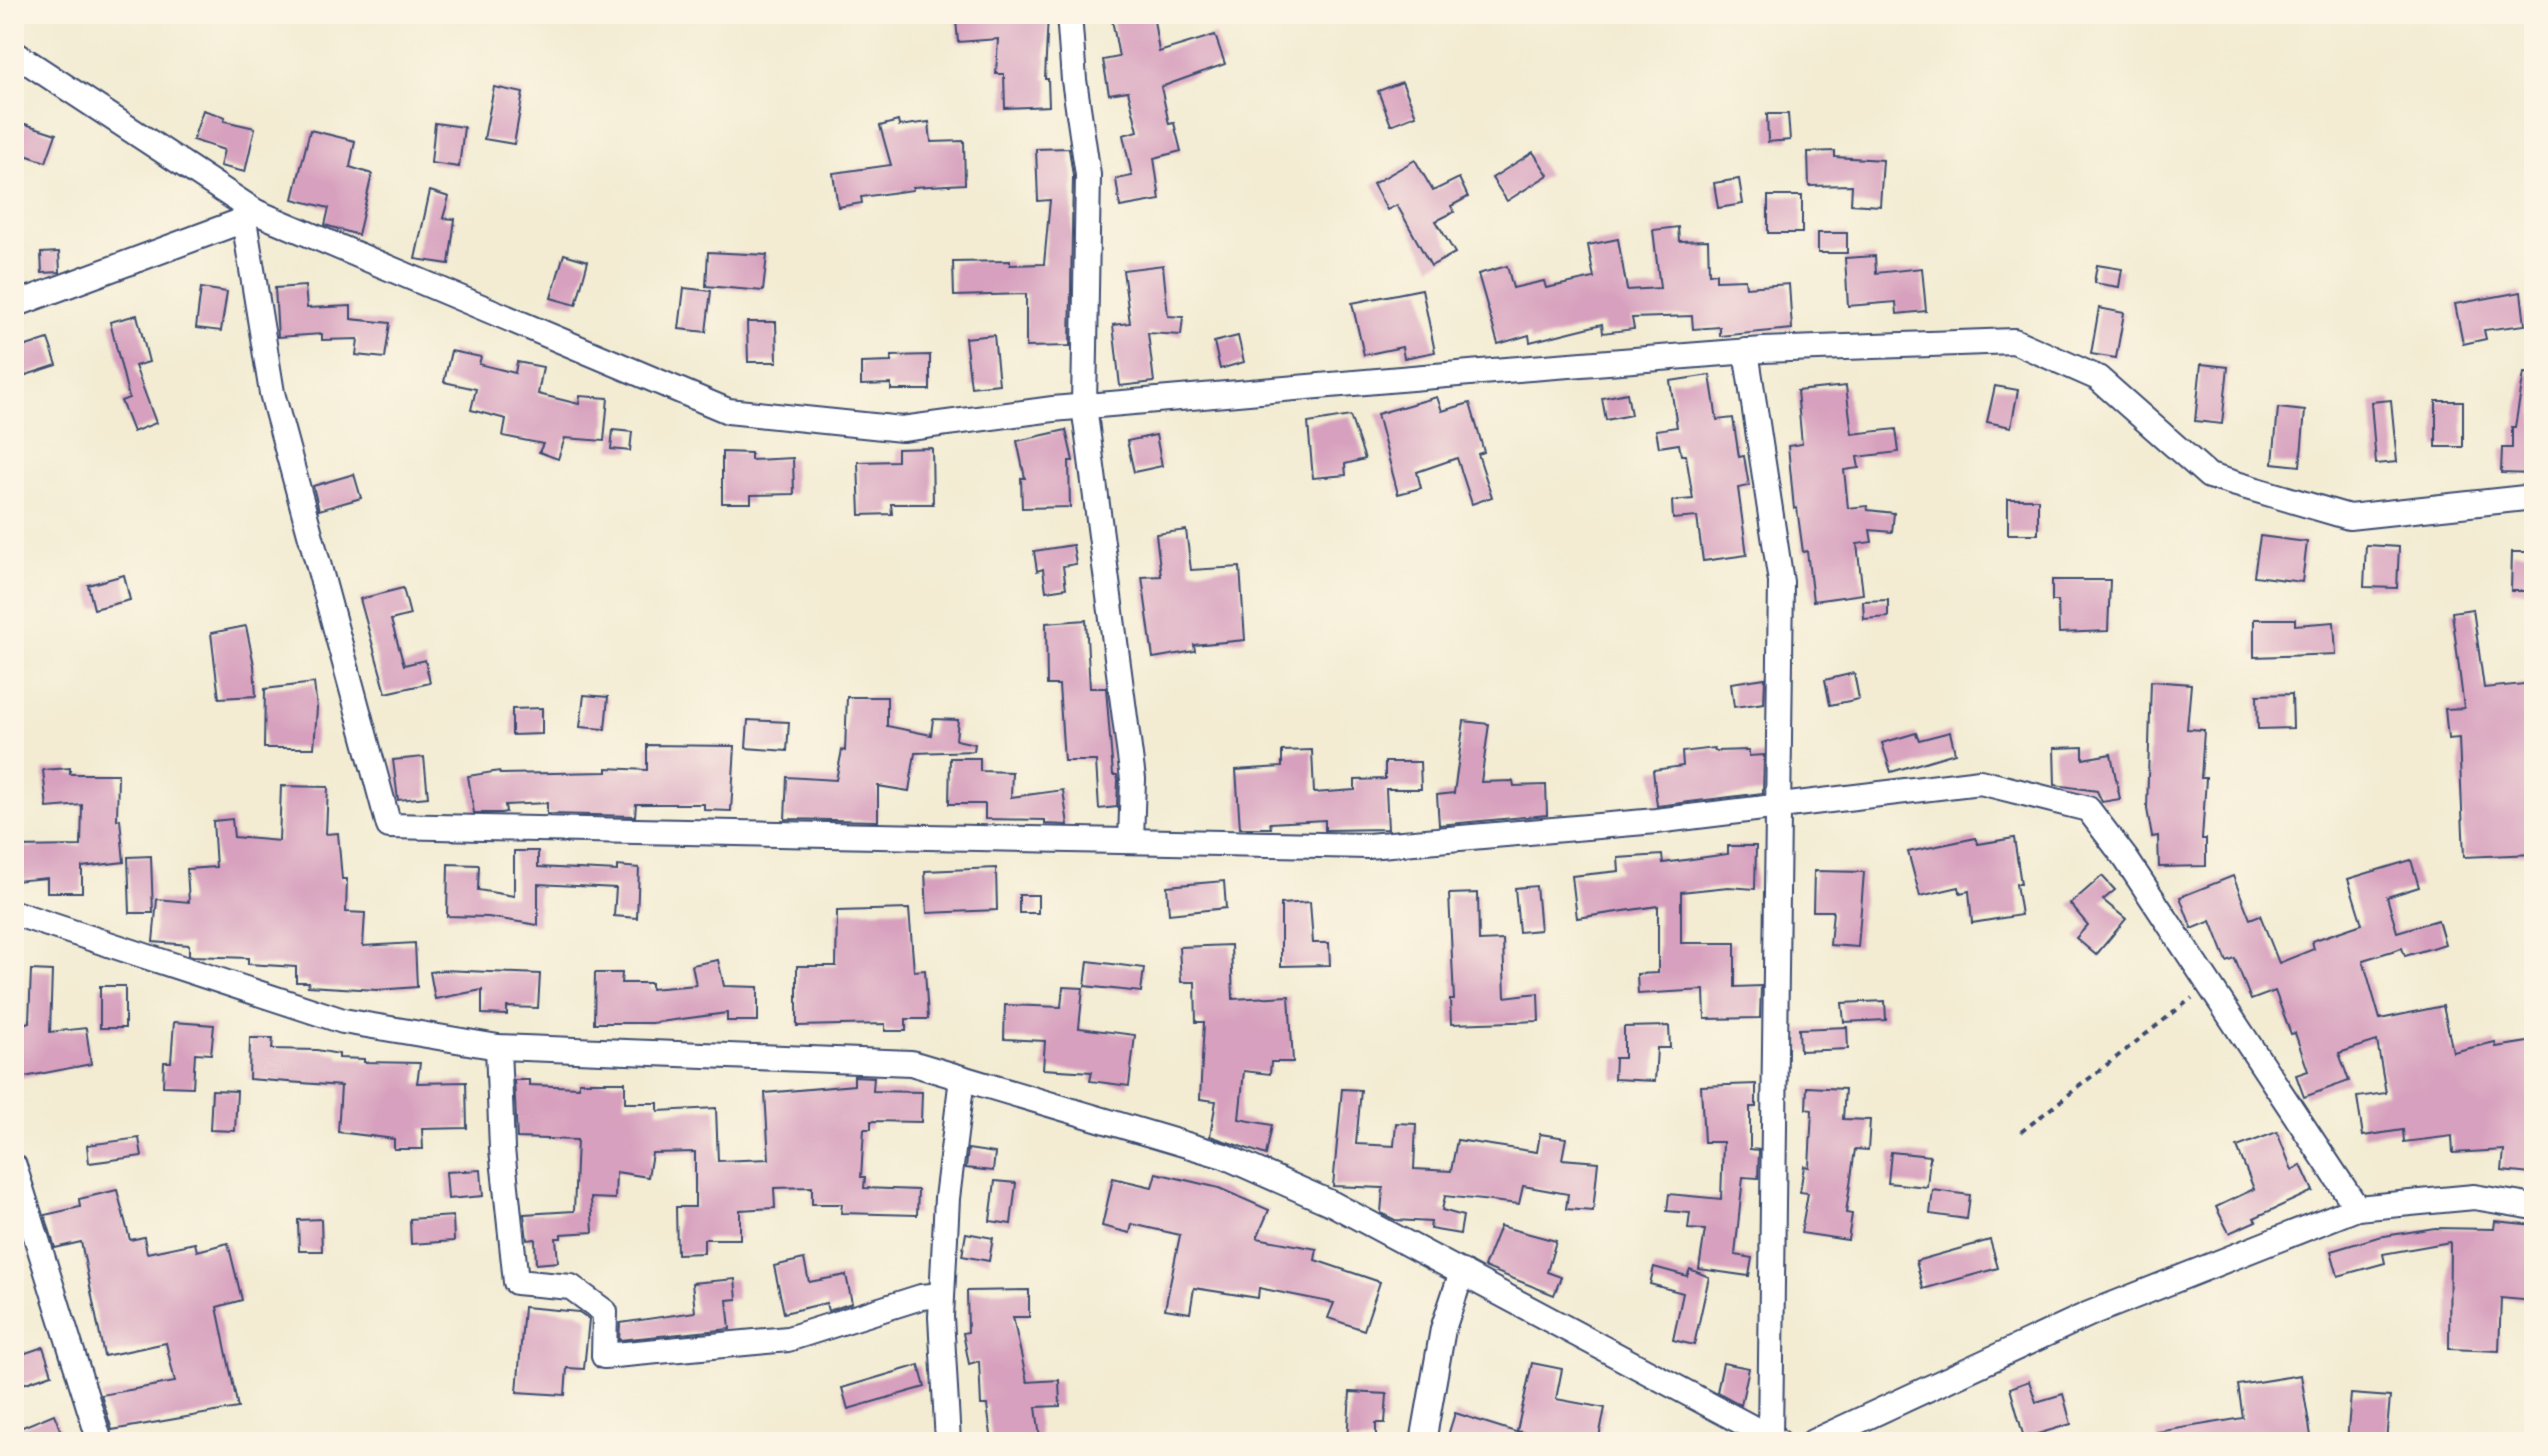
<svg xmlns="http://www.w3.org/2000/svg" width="2548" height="1456" viewBox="0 0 2548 1456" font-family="'Playpen Sans',sans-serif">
<rect width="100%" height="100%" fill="#fcf5e5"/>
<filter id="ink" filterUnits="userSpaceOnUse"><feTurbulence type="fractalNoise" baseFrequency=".0125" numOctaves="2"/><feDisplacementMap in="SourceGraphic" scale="16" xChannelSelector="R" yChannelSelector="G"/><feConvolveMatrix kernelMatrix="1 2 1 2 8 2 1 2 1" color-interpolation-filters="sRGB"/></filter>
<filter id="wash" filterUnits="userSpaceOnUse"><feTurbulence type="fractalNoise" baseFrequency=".006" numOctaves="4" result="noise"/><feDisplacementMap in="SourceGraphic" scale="32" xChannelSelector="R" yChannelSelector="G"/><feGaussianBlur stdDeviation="1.8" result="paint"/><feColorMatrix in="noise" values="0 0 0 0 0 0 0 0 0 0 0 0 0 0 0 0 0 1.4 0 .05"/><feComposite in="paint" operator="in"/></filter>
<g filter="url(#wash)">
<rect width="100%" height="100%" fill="#f3ecd3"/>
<g id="blocks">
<g fill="#d7a0be">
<path d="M1001 14H1048L1045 79H1048L1049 106 1005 108 1004 74H996L998 39 958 42 956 20Z"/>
<path d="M1111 14H1153L1159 52 1215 35 1225 64 1161 87 1169 124 1174 123 1181 151 1154 158 1160 200 1120 207 1116 179 1132 176 1123 135 1138 131 1128 91 1109 94 1103 60 1119 57Z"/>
<path d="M1402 82 1416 115 1391 125 1378 91Z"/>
<path d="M494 87 523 93 514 144 484 139Z"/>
<path d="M203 110 225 117 224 121 255 128 245 172 220 166 224 150 193 140Z"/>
<path d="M1767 114H1788L1790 140 1768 142Z"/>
<path d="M898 121 899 126 929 122 931 142 964 141 965 184 913 187V190L861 197 862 203 838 207 833 173 891 165 880 126Z"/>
<path d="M435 123 464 127 459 167 431 163Z"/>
<path d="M25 124 56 134 46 162 16 152Z"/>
<path d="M310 130 355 141 350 167 372 174 358 235 325 225 329 208 293 199Z"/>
<path d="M1069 148 1073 176 1070 346 1026 347V294L954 296 953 262 1010 261V265L1044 264 1050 200 1038 201 1036 149Z"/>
<path d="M1835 151V157L1883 160 1880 206 1851 204 1852 185 1809 186 1808 152Z"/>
<path d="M1533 152 1548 175 1507 201 1492 178Z"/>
<path d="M1415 160 1433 191 1459 178 1468 197 1451 206 1454 212 1436 221 1455 253 1431 266 1397 205 1387 210 1373 184Z"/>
<path d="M1739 179 1743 204 1718 208 1714 183Z"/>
<path d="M430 191 449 197 443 218 455 219 449 264 415 259Z"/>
<rect x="1768" y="196" width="34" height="37"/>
<path d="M1678 227 1679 241 1708 240 1709 274 1716 273V280L1745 279 1746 287 1789 284 1792 329 1720 336V327L1693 329 1692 316 1632 318 1634 329 1603 333 1602 324 1530 342 1529 335 1498 344 1478 274 1507 266 1513 288 1544 281 1546 288 1594 278 1588 245 1618 239 1627 290 1660 288 1653 230Z"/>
<rect x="1818" y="233" width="29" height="20"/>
<path d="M59 252 60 272 42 273 41 253Z"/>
<path d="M708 252 767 255 763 291 706 286Z"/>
<path d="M564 254 588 261 576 305 551 298Z"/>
<path d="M1875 256 1876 273 1922 268 1926 311 1897 314 1896 302 1848 306 1845 258Z"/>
<path d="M1163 265 1168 316 1183 317 1181 335 1148 333 1154 382 1120 386 1113 325 1130 323 1123 270Z"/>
<path d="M2097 265 2122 269 2119 287 2094 283Z"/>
<path d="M305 286 307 308 351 306V319L390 323 385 358 356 355 358 339 322 340V334L278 337 275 288Z"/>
<path d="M201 288 227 292 221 331 196 328Z"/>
<path d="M684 288 711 291 706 332 679 329Z"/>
<path d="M1422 289 1435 352 1404 358 1402 347 1364 355 1352 303Z"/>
<path d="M2521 292 2525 325 2484 330 2486 339 2463 344 2455 304Z"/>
<path d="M2099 308 2124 313 2116 358 2091 354Z"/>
<path d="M137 315 149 362 135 366 156 423 133 432 121 401 129 398 110 322Z"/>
<path d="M747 322H776L777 362H748Z"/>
<path d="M994 335 999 384 971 387 965 338Z"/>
<path d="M1238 336 1244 362 1220 369 1214 342Z"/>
<path d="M48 339 57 365 20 377 14 350Z"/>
<path d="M451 351 481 357 479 364 515 373 517 362 543 367 538 394 579 404 580 396 608 398 604 441 565 438 558 459 539 452 543 444 503 436 506 419 471 410 476 389 444 382Z"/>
<path d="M930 355V390H891V384L861 385V363L891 362V356Z"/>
<path d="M2201 364 2228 367 2222 424 2195 421Z"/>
<path d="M2524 373 2534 374V474L2501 473 2502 448H2512V427H2515Z"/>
<path d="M1710 375 1717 420 1733 418 1739 457 1744 456 1749 486 1738 488 1747 555 1703 561 1697 517 1673 519 1672 501 1693 499 1686 455H1681L1679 444 1659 447 1656 430 1677 427 1670 381Z"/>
<path d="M1846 386 1852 434 1896 429 1899 452 1857 457 1859 468 1844 470 1848 508 1867 506 1868 510 1894 513 1892 532 1870 530 1872 542 1857 544 1863 594 1813 601 1807 551 1803 552 1797 508 1794 509 1788 446 1802 444 1797 391Z"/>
<path d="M1995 386 2018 390 2011 427 1987 422Z"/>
<path d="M1627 393 1631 415 1606 420 1602 398Z"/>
<path d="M1437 397 1442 411 1470 403 1484 452 1478 454 1492 497 1472 504 1457 458 1417 472 1421 488 1398 494 1377 414Z"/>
<path d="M2391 400 2397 462 2376 464 2371 402Z"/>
<rect x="2436" y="401" width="27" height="46"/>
<path d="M2278 408 2305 411 2300 466 2273 463Z"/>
<path d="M1350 416 1365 459 1345 464 1346 475 1313 478 1308 423Z"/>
<path d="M613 430 632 432 630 451 611 449Z"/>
<path d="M1066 430 1073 461H1069L1070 507 1022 508 1021 478H1025L1017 441Z"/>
<path d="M1156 435 1162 466 1134 472 1127 441Z"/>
<path d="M932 448 933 504H891L892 514 860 515 858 462 897 461V449Z"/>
<path d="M722 452 751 453V460L793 458 794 494 751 495V503H722Z"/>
<path d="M354 474 361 498 319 510 313 486Z"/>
<rect x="2008" y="499" width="30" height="35"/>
<path d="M1186 530 1191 570 1240 567 1245 640 1194 645 1195 651 1153 658 1142 577 1161 576 1156 534Z"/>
<path d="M2260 536 2307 542 2302 582 2254 576Z"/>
<path d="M1073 545 1076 564 1063 566 1066 588 1046 591 1043 569 1037 571 1034 551Z"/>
<path d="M2366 545 2399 547 2397 588 2364 587Z"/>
<path d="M2512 552H2534V591H2511Z"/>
<path d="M124 575 130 600 94 609 88 585Z"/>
<path d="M2052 580H2110L2108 631 2059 633 2058 601H2052Z"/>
<path d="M403 588 410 615 391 620 404 665 425 660 430 683 386 693 360 599Z"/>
<path d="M1888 600V617L1864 619 1863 601Z"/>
<path d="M2473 609 2484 688 2534 683V854L2464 857 2459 738 2448 739 2445 709 2464 708 2452 612Z"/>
<path d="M2254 619H2295V625L2334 622 2336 654 2254 657Z"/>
<path d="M1086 620 1090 688H1106L1113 775H1117L1118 780 1117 807 1099 809 1096 761H1064L1059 685H1047L1046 623Z"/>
<path d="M246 626 254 665 256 696 219 698 211 633Z"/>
<path d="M1854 673 1859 699 1830 705 1825 680Z"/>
<path d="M1765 678 1764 703 1734 707 1731 683Z"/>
<path d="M2151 681 2191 684 2187 729 2204 730 2201 778H2206L2202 839H2206V866L2159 867 2158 836 2152 837 2147 809Z"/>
<path d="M314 683 317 708 314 748H264L265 689Z"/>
<path d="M2292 694 2293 728 2258 729 2257 695Z"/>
<path d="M584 695 608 697 605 729 580 727Z"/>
<path d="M847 697H887V726L931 735 933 719 958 720 956 740 975 744 974 751 915 753 909 791 878 786V821L785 819 787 777 836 780 842 750 845 751Z"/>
<path d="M542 708V734L512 735V709Z"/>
<path d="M748 720 789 722 787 751 746 748Z"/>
<path d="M1464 721 1489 724 1481 782 1513 781 1514 786 1546 785 1547 815 1439 825 1437 795 1454 793Z"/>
<path d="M1950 732 1955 753 1891 772 1882 743 1916 733 1919 740Z"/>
<path d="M647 745 735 746 731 811 704 810V804H636L635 816 547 814V803L505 805 506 812 501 813H474L468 776 499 771 500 774 607 772V768L647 770Z"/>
<path d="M2083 747V759L2111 754 2120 799 2102 802 2097 791 2055 785 2054 748Z"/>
<path d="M1714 748 1715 751 1749 750V756L1764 755 1763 793 1657 806 1653 770 1683 766 1682 752Z"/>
<path d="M1312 750 1314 793 1355 790V780L1385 779V762H1420L1421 789H1386L1388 829 1325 830V820L1270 823 1271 828H1240L1236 770 1282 767V751Z"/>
<path d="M424 757 428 797 398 800 393 760Z"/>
<path d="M950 758H980V771L1012 772 1011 797 1063 790 1068 825 1045 824V820L985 819V804H949Z"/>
<path d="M70 768V774H118L117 820 120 819 124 862 82 867V892H47V878L14 881V847L81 846 82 805 47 808 43 770Z"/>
<path d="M281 786 328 787 326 834 338 833 342 879H347L346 912 365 913 363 946 415 943 417 987 377 990 308 986 309 982H296V967L248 964V958L193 956 189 955V945L153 942 157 899 189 902 187 869 216 867 213 821 232 819 234 837 279 841Z"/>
<path d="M1976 838 1978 844 2014 838 2021 884H2016L2021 915 1972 923 1969 891 1960 893 1959 887 1920 896 1908 852Z"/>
<path d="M1728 846H1756L1755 889 1728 887 1681 892V943H1735V987L1761 986 1760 1018 1705 1019 1704 990 1638 994 1637 974 1658 973V906L1577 918 1572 876 1619 871 1618 858 1662 855 1663 863 1728 854Z"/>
<path d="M514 851H538V867L617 871V866L639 868 637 918 614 916 616 888 538 884V925L488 917 447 916 448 864 479 865 478 890 514 896Z"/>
<path d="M151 856 153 913H130L128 857Z"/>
<path d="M2411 860 2419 887 2387 897 2397 932 2438 920 2445 944 2405 956 2402 948 2363 960 2380 1019 2443 1006 2453 1052 2495 1042 2496 1047 2534 1041 2531 1174 2502 1171 2504 1150 2453 1153 2452 1136 2404 1142 2403 1130 2363 1136 2357 1097 2386 1093 2377 1041 2339 1053 2349 1081 2304 1097 2296 1075 2308 1071 2295 1033 2291 1034 2275 991 2251 1000 2235 959 2227 962 2211 921 2192 929 2180 897 2233 876 2250 919 2260 915 2279 963 2314 949 2312 941 2362 924 2348 879Z"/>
<path d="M996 868 997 910 927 913 925 871Z"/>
<path d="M1814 871 1864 872 1858 947 1830 945 1833 911H1813Z"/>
<path d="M2102 876 2115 890 2103 900 2126 919 2096 955 2076 938 2088 925 2070 904Z"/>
<path d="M1224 881 1226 908 1169 914 1167 886Z"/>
<path d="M1536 886 1540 930 1519 932 1515 888Z"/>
<path d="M1478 893 1479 941 1503 940 1505 997 1538 993 1539 1021 1451 1024 1450 1000H1454L1449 894Z"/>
<rect x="1019" y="895" width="19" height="18"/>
<path d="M1310 902 1313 943H1329L1330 965 1281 966V904Z"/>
<path d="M909 909 914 971 925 970 928 1019H906V1031H885V1024L797 1026V966H836L837 911Z"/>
<path d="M1231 945 1233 999 1289 996 1293 1062H1271L1270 1074 1244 1071 1239 1119 1272 1125 1266 1155 1210 1136 1216 1101 1200 1099 1204 1022H1196L1195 982H1181L1179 947Z"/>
<path d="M718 960 724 986 758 987V1021H727V1013L652 1023H594L595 973H622L621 983H651V989L696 985 692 965Z"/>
<path d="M1088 961 1144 968 1141 992 1085 986Z"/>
<path d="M31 970 52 971 50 1032 86 1028 91 1064 14 1079V1027L29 1022Z"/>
<path d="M443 970 540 974 538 1008 507 1007V1015L482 1014V990L435 999 430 972Z"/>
<rect x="100" y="986" width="25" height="42"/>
<path d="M1063 987 1083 988 1079 1028 1135 1035 1129 1086 1090 1081 1092 1072 1043 1069 1045 1041 1004 1039 1005 1005 1061 1007Z"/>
<path d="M1885 1001 1886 1020 1844 1022 1842 1003Z"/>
<path d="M174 1022 214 1025 211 1054 195 1053 193 1087 163 1086 164 1062H171Z"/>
<path d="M1669 1026 1670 1048H1657L1655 1081 1614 1079 1615 1058H1624V1027Z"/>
<path d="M1847 1027 1848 1049 1800 1051 1799 1029Z"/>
<path d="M250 1038H273L272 1049 317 1050 339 1054V1058L364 1059V1062L420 1063 417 1083 466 1082 467 1128 422 1129 423 1149H394V1139L338 1132 341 1086 249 1079Z"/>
<path d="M854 1076 874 1077 873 1091 922 1092 921 1122 871 1121V1129H864L861 1177H865L864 1188 918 1190 917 1215 841 1213 842 1204H812V1187L774 1188 775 1208 740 1210V1239H704V1253L677 1254 676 1207H695V1152L652 1153 648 1177 616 1172 615 1199 591 1198 593 1232 561 1234V1238H556L558 1262 536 1264 535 1239 527 1240 524 1214 574 1211 577 1140 517 1138 514 1080H529V1085L579 1087V1082H625V1103H658V1111L716 1108 718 1161 769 1159 765 1093 854 1085Z"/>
<path d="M1756 1084V1107H1750V1149L1759 1150 1758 1178 1743 1177 1735 1255 1752 1258 1749 1276 1699 1269 1705 1230 1688 1229 1690 1213 1667 1211 1669 1194 1721 1199 1723 1142H1704L1701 1086Z"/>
<path d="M1807 1087 1845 1089 1843 1119 1870 1120 1868 1150 1855 1149 1846 1213 1852 1214 1848 1240 1801 1233 1808 1193 1800 1192 1804 1166 1809 1167 1812 1110 1806 1109Z"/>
<path d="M1342 1089 1361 1090 1356 1144 1394 1146 1396 1123 1416 1124 1414 1169 1451 1171 1457 1140 1537 1152 1540 1134 1566 1138 1562 1159 1598 1162 1593 1211 1566 1209 1568 1194 1523 1186 1519 1204 1445 1196 1442 1210 1463 1216 1460 1234 1430 1229 1431 1222 1395 1220 1381 1213 1383 1188 1333 1186Z"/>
<path d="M212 1090 237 1091 235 1131 210 1130Z"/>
<path d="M2277 1132 2292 1170 2301 1165 2313 1191 2254 1218 2256 1221 2229 1233 2216 1207 2254 1189 2237 1147Z"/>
<path d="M139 1138 142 1156 89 1163 87 1145Z"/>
<path d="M968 1149 995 1153 993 1171 966 1168Z"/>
<path d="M1891 1152 1930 1156 1927 1187 1888 1183Z"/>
<path d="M481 1170 483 1196 448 1199 446 1172Z"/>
<path d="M1156 1173 1219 1188 1269 1210 1257 1238 1317 1249 1315 1260 1380 1282 1364 1330 1328 1318 1334 1303 1259 1288 1258 1298 1194 1288 1190 1313 1165 1309 1180 1235 1132 1224 1130 1233 1102 1226 1113 1178 1152 1187Z"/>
<path d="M995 1181 1016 1183 1011 1224 990 1221Z"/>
<path d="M117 1190 130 1240 144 1237 147 1253 195 1243 197 1251 228 1243 242 1300 217 1307 238 1408 112 1430 101 1395 175 1382 166 1343 104 1356 81 1242 55 1248 45 1215 80 1207 79 1199Z"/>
<path d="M1933 1190 1970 1195 1967 1219 1930 1214Z"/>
<path d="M453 1216 454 1241 411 1244 410 1219Z"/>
<path d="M321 1219 322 1251H299L298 1220Z"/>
<path d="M2495 1221 2534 1225V1301L2501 1298 2499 1351 2449 1349 2450 1242 2383 1254 2385 1263 2338 1276 2331 1251 2378 1237 2435 1228 2494 1229Z"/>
<path d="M1500 1226 1556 1241 1547 1272 1561 1277 1554 1295 1484 1267Z"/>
<path d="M966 1233 993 1238 989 1261 962 1256Z"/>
<path d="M1990 1240 1998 1268 1923 1289 1916 1261Z"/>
<path d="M804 1259 809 1282 846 1275 852 1303 828 1311 826 1303 784 1313 774 1266Z"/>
<path d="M1654 1267 1687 1276 1690 1269 1709 1277 1694 1345 1673 1340 1683 1293 1650 1284Z"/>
<path d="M735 1279 737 1299 727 1300 730 1329 619 1340 620 1323 695 1312 692 1283Z"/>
<path d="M1029 1290V1317H1013L1027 1382 1059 1380 1060 1406 1036 1407 1040 1438 992 1442 987 1405H981L979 1361 969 1364 963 1333 968 1332 967 1291Z"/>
<path d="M524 1307 579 1312 589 1319 584 1369 567 1368 565 1395 517 1392Z"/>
<path d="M43 1347 52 1374 14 1387V1357Z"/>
<path d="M1532 1363 1562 1369 1556 1399 1605 1408 1598 1442H1569L1517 1431Z"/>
<path d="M1723 1363 1749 1368 1741 1405 1717 1392Z"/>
<path d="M919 1365 925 1387 848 1409 842 1388Z"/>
<path d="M2301 1375 2312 1442H2158L2157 1432 2243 1418 2238 1385Z"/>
<path d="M2029 1381 2036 1402 2063 1394 2071 1424 2024 1438 2010 1388Z"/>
<path d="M1350 1392 1387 1394 1385 1423H1376V1442H1347Z"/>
<path d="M2351 1394 2390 1397 2386 1442H2347Z"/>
<path d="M1455 1413 1535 1438V1442H1446Z"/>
<path d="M54 1414 63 1437 49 1442H26L20 1428Z"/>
</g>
</g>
</g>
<g filter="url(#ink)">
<use href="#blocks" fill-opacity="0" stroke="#3b4b70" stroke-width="2"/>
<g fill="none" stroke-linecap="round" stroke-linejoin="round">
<defs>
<g id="minor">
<path d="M1069 14 1074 80 1088 175 1084 406 1133 779 1131 841"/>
<path d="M14 53 256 212 728 411 902 429 1053 409 1493 371 1763 350 2014 341 2098 378 2209 476 2349 517 2534 497"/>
<path d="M244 220 272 393 389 826 1368 846 1656 821 1980 782 2088 809 2126 859 2357 1208"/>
<path d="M14 305 244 220 256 212"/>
<path d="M1746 351 1781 582 1770 1437"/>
<path d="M14 913 343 1021 498 1047 911 1063 1224 1156 1333 1204 1779 1442"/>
<path d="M498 1047 502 1149 516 1282 571 1287 605 1312 604 1356 788 1339 921 1297 942 1295"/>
<path d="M14 1166 100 1442"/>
<path d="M948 1442 941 1317 947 1198 962 1078"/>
<path d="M1423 1442 1443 1329 1462 1272"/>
<path d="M1813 1442 2089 1314 2357 1208 2474 1197 2534 1207"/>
</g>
</defs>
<use href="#minor" stroke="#3b4b70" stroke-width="28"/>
<path stroke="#3b4b70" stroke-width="4" stroke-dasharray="6 6" stroke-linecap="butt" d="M2021 1132 2192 998"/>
<use href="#minor" stroke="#fff" stroke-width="24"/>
</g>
</g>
<rect width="2548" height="1456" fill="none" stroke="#fcf5e5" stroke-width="48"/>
</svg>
